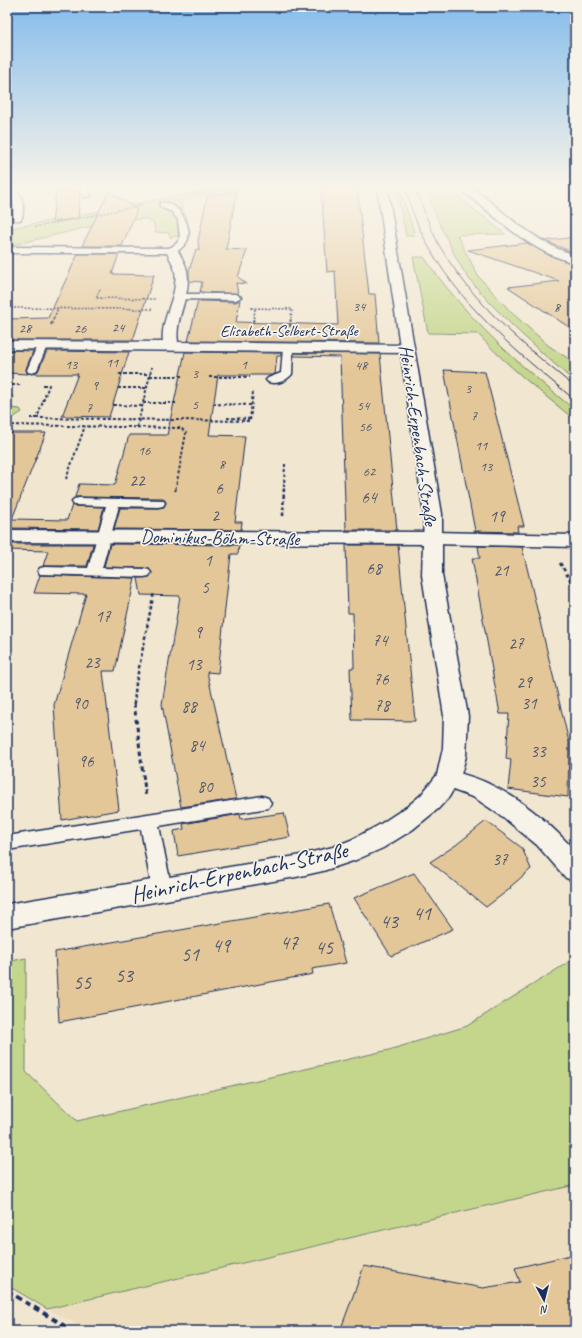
<svg xmlns="http://www.w3.org/2000/svg" width="582" height="1338" viewBox="0 0 582 1338" font-family="Caveat,sans-serif">
<rect width="100%" height="100%" fill="#f1e6d0"/>
<filter id="ink" filterUnits="userSpaceOnUse"><feTurbulence type="fractalNoise" baseFrequency=".025" numOctaves="2"/><feDisplacementMap in="SourceGraphic" scale="8" xChannelSelector="R" yChannelSelector="G"/><feConvolveMatrix kernelMatrix="1 2 1 2 8 2 1 2 1" color-interpolation-filters="sRGB"/></filter>
<g filter="url(#ink)">
<path fill="#edddbf" d="M575 1185V1331H90L47 1309Z"/>
<g fill="#c4d68b" stroke="#708274">
<path d="M227 186H252L184 200 181 205 187 219 188 229 178 231 179 236 170 237 169 233 155 232 154 224 146 219 125 220 97 225 17 244 7 245V229Z"/>
<path d="M396 186H400L401 193 415 235 406 236Z"/>
<path d="M427 186H445L505 234 457 235 478 276 512 313 549 346 575 363V382C539 350 501 318 470 280 460 267 453 252 446 237 437 220 431 205 427 186Z"/>
<path d="M413 257H424C465 317 519 365 575 410V420C542 393 507 366 478 334L428 333Z"/>
<path d="M7 394 13 396 10 408 20 409 22 412 11 419H7Z"/>
<path d="M26 958V1072L77 1121 389 1050 467 1026 575 958V1185L47 1309 7 1285V962Z"/>
</g>
<g fill="#e4c798" stroke="#1b2f5e">
<path d="M321 187 357 188 369 294H375L379 343 188 341 198 301 236 302 240 300 236 322 338 325 335 271 327 272Z"/>
<path d="M80 191 78 218 52 222 56 192Z"/>
<path d="M109 191 137 210 122 246H82Z"/>
<path d="M237 191 226 249 247 250 238 277 247 284 236 283 238 294 200 292 202 282 189 281V271L196 249 199 251 198 241 207 197Z"/>
<path d="M575 237V253L545 241Z"/>
<path d="M527 243 548 255 575 264V331L508 287 559 281 468 250Z"/>
<path d="M78 254H119L112 274 154 275 133 340H7V319L48 318Z"/>
<path d="M7 350 33 351 26 369 28 374 7 373Z"/>
<path d="M47 351 129 352 109 417 62 416 78 374H34L38 371Z"/>
<path d="M185 352 281 353V356H277L275 374 271 375H218L209 435 245 436 235 522H242L241 530 114 529 120 508H158L164 507 166 502 163 498 75 497 79 484 115 485 129 435H167Z"/>
<path d="M294 353 380 354 397 530H346L340 357 294 356Z"/>
<path d="M444 370 485 372 524 526H517L518 532 475 531Z"/>
<path d="M7 433H46L12 519 67 520 72 505 74 506 104 507 98 529 7 528Z"/>
<path d="M7 544H93L87 566H43L48 551 7 550Z"/>
<path d="M110 544 239 545 238 554H231L218 673 207 672 236 799 181 807 162 704 180 596 141 595 138 578 149 577 152 572 149 569 144 568 104 567Z"/>
<path d="M346 545H398L415 721 352 720 350 668H354L353 613H348Z"/>
<path d="M478 546 522 547 569 742 568 797 508 789 511 760 506 759 509 714H500L472 558H480Z"/>
<path d="M40 575 135 578 115 671H103L119 810 62 820 54 705 86 594 34 593Z"/>
<path d="M284 813 290 837 178 856 174 831 184 829 183 824 240 814 241 819Z"/>
<path d="M486 821 522 848 531 869 510 887 511 888 486 907 430 862 456 845Z"/>
<path d="M414 873 453 929 391 956 354 898Z"/>
<path d="M329 904 346 963 312 969 313 974 59 1022 55 952Z"/>
<path d="M575 1254V1331H340L364 1266 483 1288 520 1282 515 1268Z"/>
</g>
<g fill="none" stroke-linecap="round" stroke-linejoin="round">
<defs>
<g id="lane">
<path d="M7 186C22 186 26 209 21 220H15L14 218C14 208 16 197 7 190Z"/>
<path d="M81 186H89L88 188 91 195 90 197H84L80 188Z"/>
<path d="M160 203C177 200 192 224 188 239 186 245 180 249 175 253H7V247L170 248 177 243 180 238 178 220 172 212 160 207Z"/>
<path d="M179 294H236L241 297 236 300 176 299 174 297 176 295Z"/>
<path d="M42 343 47 346 37 370 32 373 28 372 27 370 37 346Z"/>
<path d="M288 345 293 348 292 374C286 381 277 385 268 382L266 380 268 378 281 373 283 348Z"/>
<path d="M79 498 163 500 165 503 163 506 158 507 119 506 102 568 144 569 149 570 151 573 149 576 144 577 40 574 38 571 40 568 45 567 88 568 106 506 74 505 72 502 74 499Z"/>
<path d="M262 796 268 798 271 803 268 808 159 826 172 890 169 896 162 898 155 896 152 890 141 829 7 850V836Z"/>
</g>
<g id="street">
<path d="M459 186H471L517 224 541 240 558 249 575 255V263C538 254 510 230 482 206 474 200 464 194 459 186Z"/>
<path d="M172 247 176 248 178 251C181 257 186 264 187 271 192 295 174 318 178 342L406 345 411 346 413 349 411 352 406 353 7 349V341L163 342C160 318 179 296 175 271 174 265 169 257 166 251L168 248Z"/>
<path d="M7 530 433 532 575 535V547L433 544 7 542Z"/>
<path d="M448 770C463 774 478 778 491 785 523 800 552 825 575 851V881L566 878 537 845 503 817 475 798 439 785 436 779 439 773Z"/>
</g>
<path id="secondary" d="M377 186H387L442 514V575L468 716 466 756 460 778 449 797 438 809 412 830 383 848 356 860 323 871 296 877 7 928V904L296 856 333 847 351 840 379 825 408 806 421 795 437 775 443 748 444 716 422 575 424 514Z"/>
</defs>
<use href="#lane" stroke="#1b2f5e" stroke-width="3"/>
<use href="#street" stroke="#1b2f5e" stroke-width="3"/>
<use href="#secondary" stroke="#1b2f5e" stroke-width="3"/>
<g stroke="#1b2f5e" stroke-width="1.5" stroke-dasharray="2 1.5" stroke-linecap="butt">
<path d="M186 186V196"/>
<path d="M188 196 240 186"/>
<path d="M35 227 144 205"/>
<path d="M100 289 96 298 156 299"/>
<path d="M7 308 152 309"/>
<path d="M251 308 292 309 291 318"/>
<path d="M54 318 58 308"/>
<path d="M254 318 255 308"/>
</g>
<g stroke="#1b2f5e" stroke-width="2" stroke-dasharray="3 2" stroke-linecap="butt">
<path d="M253 322 254 317"/>
<path d="M51 325 54 317"/>
<path d="M290 327 291 317"/>
<path d="M119 374H151"/>
<path d="M150 376H182"/>
<path d="M209 377H250"/>
<path d="M7 385H20"/>
<path d="M43 385H49L37 418 250 421 253 391"/>
<path d="M118 388H147"/>
<path d="M143 403H176"/>
<path d="M213 404 252 405"/>
<path d="M113 405 143 406"/>
<path d="M30 418H37"/>
<path d="M227 418 251 419"/>
<path d="M7 425 181 428 186 433 176 487"/>
<path d="M137 427 152 367"/>
<path d="M66 479 85 426"/>
<path d="M284 487 285 464"/>
</g>
<g stroke="#1b2f5e" stroke-width="2.5" stroke-dasharray="3.5 2.5" stroke-linecap="butt">
<path d="M175 491 176 486"/>
<path d="M283 516 284 486"/>
<path d="M560 563 575 588"/>
<path d="M134 704 136 683 154 592"/>
</g>
<path stroke="#1b2f5e" stroke-width="3" stroke-dasharray="4.5 3.5" stroke-linecap="butt" d="M134 703 146 798"/>
<path stroke="#1b2f5e" stroke-width="4" stroke-dasharray="6 4.5" stroke-linecap="butt" d="M7 1291 73 1331"/>
<use href="#lane" fill="#f7f3e8" fill-rule="evenodd"/>
<use href="#street" fill="#f7f3e8" fill-rule="evenodd"/>
<use href="#secondary" fill="#f7f3e8" fill-rule="evenodd"/>
<g stroke="#1b2f5e" stroke-width="1">
<path d="M405 186C408 197 411 208 415 218 445 294 514 350 575 400"/>
<path d="M415 186C422 206 429 226 439 245 472 302 524 346 575 387"/>
</g>
</g>
</g>
<linearGradient id="sky" x2="0" y2="1"><stop stop-color="#85bceb"/><stop offset="0.5" stop-color="#f9f4ea"/><stop offset="1" stop-color="#f9f4ea" stop-opacity="0"/></linearGradient>
<rect width="582" height="373" fill="url(#sky)"/>
<g text-anchor="middle" stroke-width="3.5" stroke-linejoin="round" paint-order="stroke">
<g font-size="14" fill="#4d556c">
<text x="359" y="311">34</text>
<text x="557" y="312">8</text>
<text x="118" y="332">24</text>
<text x="25" y="333">28</text>
<text x="80" y="333">26</text>
<text x="112" y="367">11</text>
<text x="71" y="369">13</text>
<text x="244" y="369">1</text>
<text x="361" y="370">48</text>
<text x="195" y="378">3</text>
<text x="95" y="390">9</text>
<text x="468" y="393">3</text>
<text x="195" y="409">5</text>
<text x="363" y="410">54</text>
<text x="89" y="412">7</text>
<text x="474" y="420">7</text>
<text x="365" y="431">56</text>
<text x="481" y="450">11</text>
<text x="144" y="455">16</text>
<text x="222" y="469">8</text>
<text x="486" y="471">13</text>
<text x="369" y="476">62</text>
</g>
<g font-size="16" fill="#1b2f5e" stroke="#f7f3e8">
<text x="289" y="336">Elisabeth-Selbert-Straße</text>
</g>
<g font-size="17" fill="#4d556c">
<text x="137" y="486">22</text>
<text x="219" y="494">6</text>
<text x="369" y="503">64</text>
<text x="215" y="521">2</text>
<text x="497" y="522">19</text>
<text x="208" y="566">1</text>
<text x="374" y="574">68</text>
<text x="501" y="576">21</text>
<text x="205" y="593">5</text>
<text x="103" y="622">17</text>
<text x="198" y="638">9</text>
<text x="380" y="646">74</text>
<text x="516" y="649">27</text>
<text x="92" y="668">23</text>
<text x="194" y="670">13</text>
<text x="381" y="685">76</text>
<text x="524" y="688">29</text>
<text x="80" y="709">90</text>
<text x="529" y="709">31</text>
<text x="382" y="711">78</text>
<text x="189" y="712">88</text>
<text x="197" y="751">84</text>
<text x="538" y="757">33</text>
<text x="86" y="767">96</text>
<text x="538" y="787">35</text>
<text x="205" y="792">80</text>
<text x="500" y="865">37</text>
</g>
<g font-size="19" fill="#1b2f5e" stroke="#f7f3e8">
<text transform="translate(419 435) rotate(82)" y="7">Heinrich-Erpenbach-Straße</text>
<text transform="translate(220 537) rotate(1)" y="7">Dominikus-Böhm-Straße</text>
</g>
<g font-size="20" fill="#4d556c">
<text x="422" y="920">41</text>
<text x="389" y="928">43</text>
<text x="289" y="949">47</text>
<text x="221" y="952">49</text>
<text x="324" y="954">45</text>
<text x="190" y="961">51</text>
<text x="124" y="982">53</text>
<text x="82" y="989">55</text>
</g>
<g font-size="23" fill="#1b2f5e" stroke="#f7f3e8">
<text transform="translate(239 872) rotate(-12)" y="8">Heinrich-Erpenbach-Straße</text>
</g>
</g>
<rect width="582" height="1338" fill="none" stroke="#f7f3e8" stroke-width="24"/>
<rect x="12" y="12" width="558" height="1314" fill="none" stroke="#1b2f5e" stroke-width="1.5" filter="url(#ink)"/>
<g transform="translate(544 1300) rotate(173)" stroke="#f7f3e8" stroke-width="3" paint-order="stroke">
<path d="M0-3L7 15L0 10L-7 15Z" fill="#1b2f5e"/>
<text y="-6" font-size="11" font-weight="bold" text-anchor="middle" fill="#1b2f5e">N</text>
</g>
</svg>
